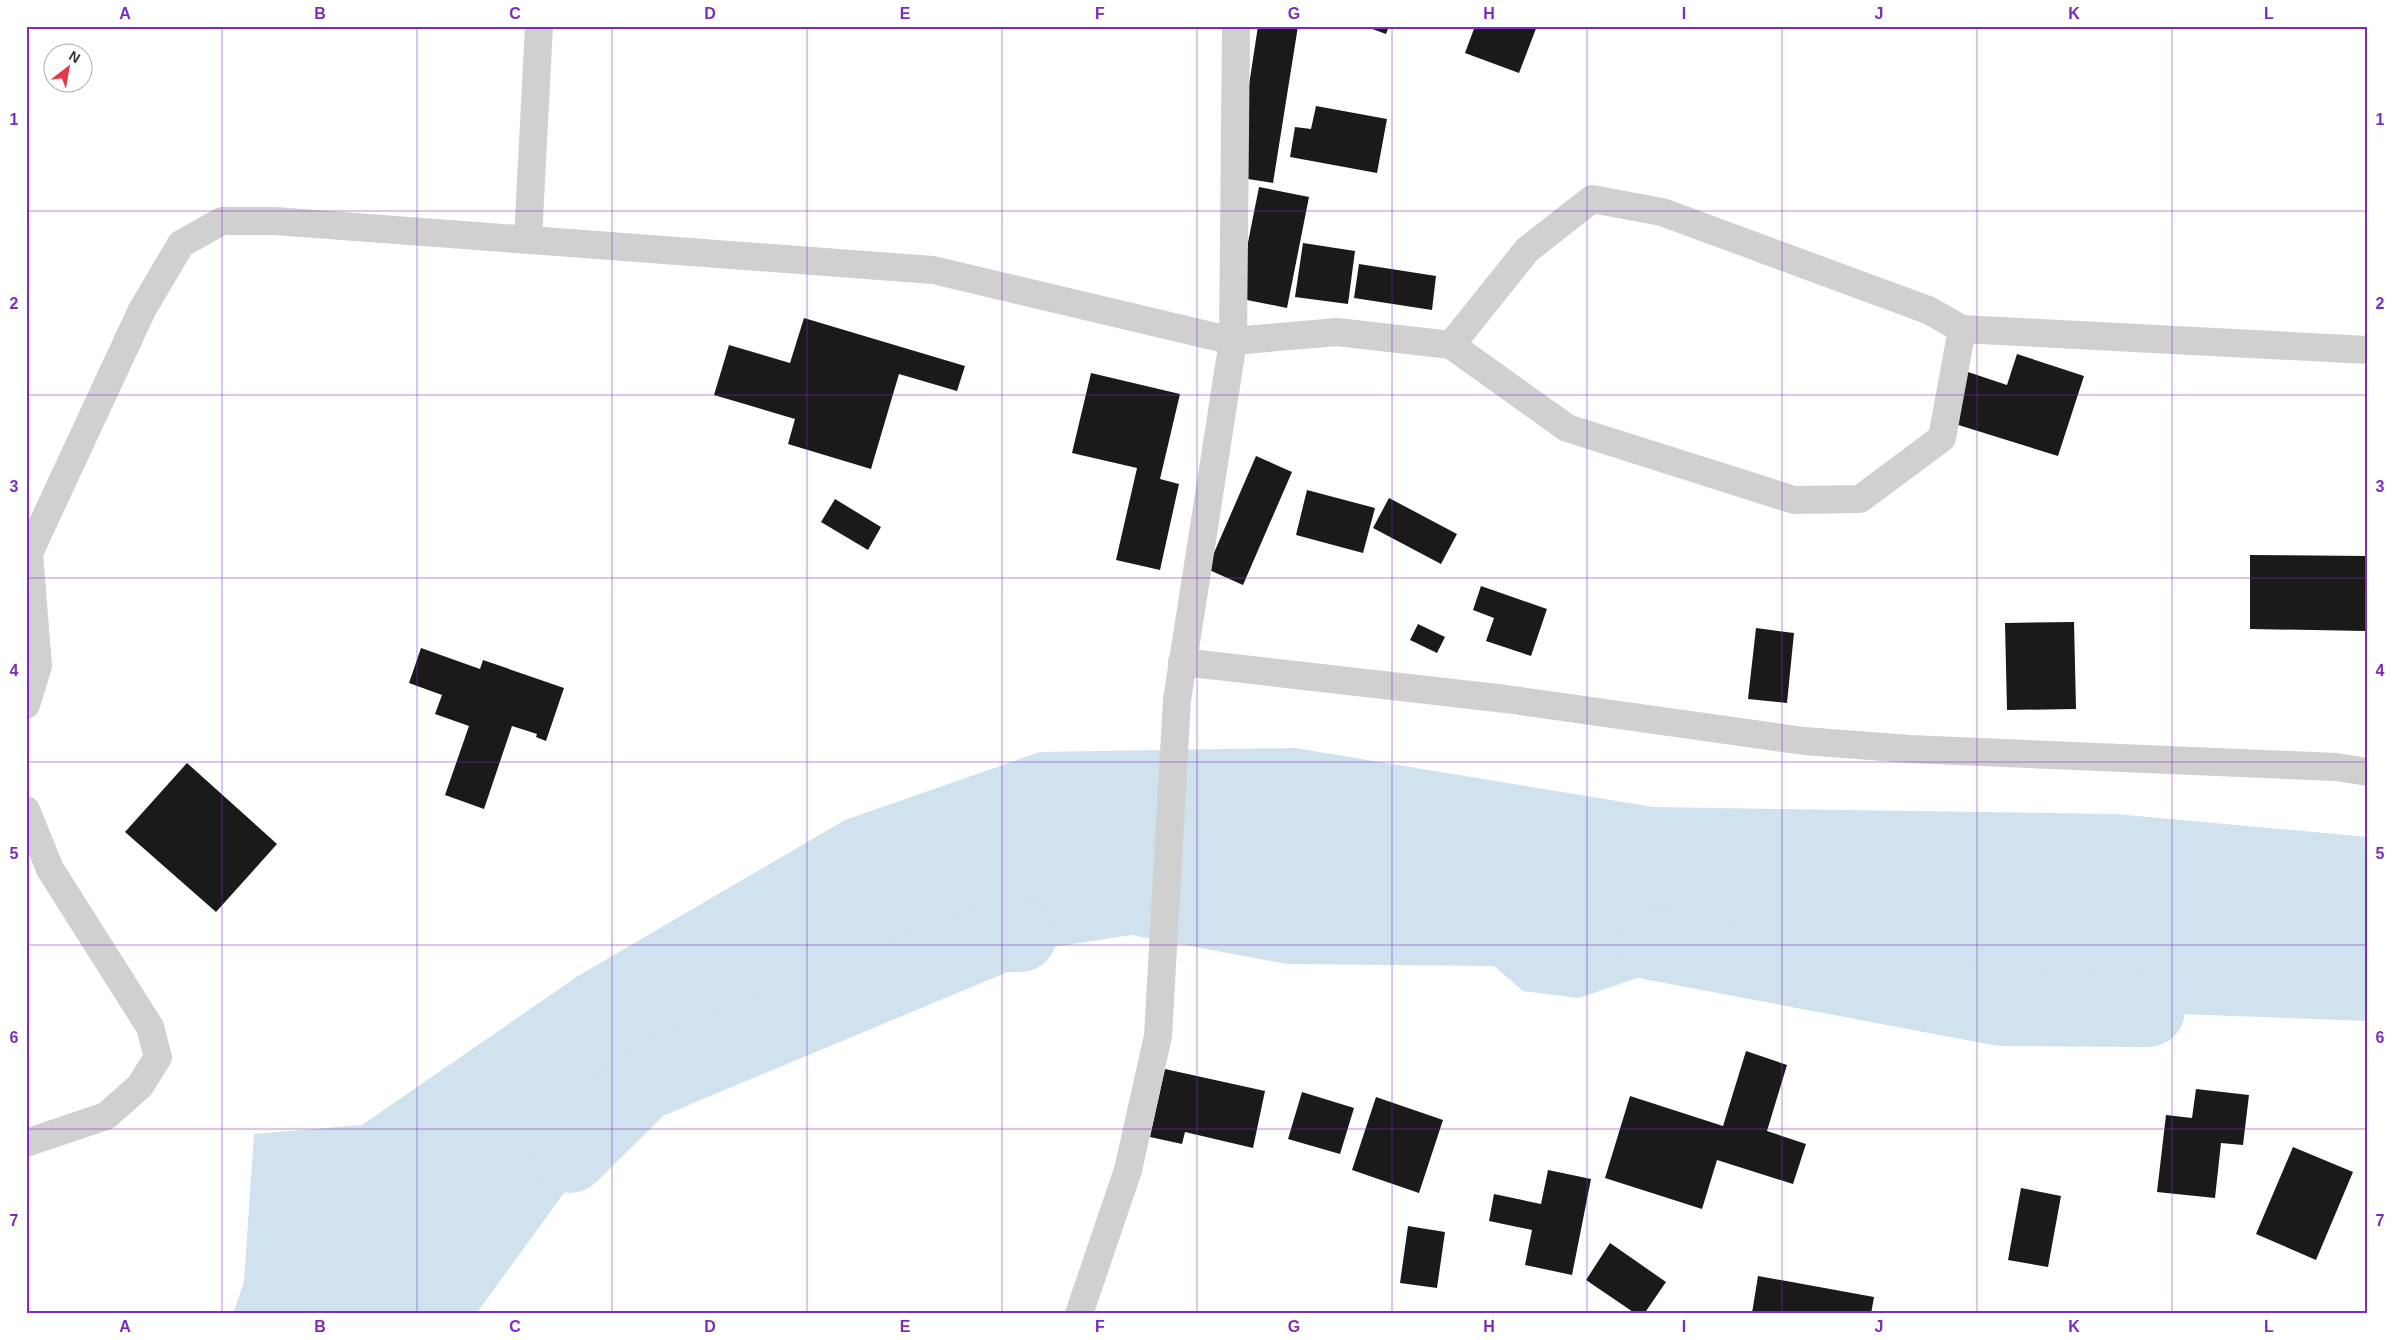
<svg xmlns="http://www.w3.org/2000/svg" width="2394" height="1340" viewBox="0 0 2394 1340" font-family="Arial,sans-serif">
<rect width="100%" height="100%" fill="#fff"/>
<path fill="#cfe2ee" d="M1295 748 1653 807 2115 814 2368 837V1021L2046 1009 1753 962 1637 978 1579 998 1523 991 1494 966 1287 964 1131 935 924 967 643 1084 476 1314H233L244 1282 254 1134 362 1125 578 976 845 820 1040 752Z"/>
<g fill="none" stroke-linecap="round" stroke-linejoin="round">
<g stroke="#cfe2ee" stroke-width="74">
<path d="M1652 943 2001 1009 2148 1010"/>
<path d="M570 1156 643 1084 1000 935H1020"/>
</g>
</g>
<g fill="#1a1a1a">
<path d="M1258 26H1298L1273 183 1235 177Z"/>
<path d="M1364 26H1389L1386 34Z"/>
<path d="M1475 26H1537L1519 73 1465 53Z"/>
<path d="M1316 106 1387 119 1377 173 1290 157 1295 127 1311 129Z"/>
<path d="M1259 187 1309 197 1287 308 1237 298Z"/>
<path d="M1303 243 1355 251 1348 304 1295 297Z"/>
<path d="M1359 264 1436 276 1432 310 1354 298Z"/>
<path d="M804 318 965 366 957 391 899 374 871 469 788 444 795 419 714 395 729 345 790 363Z"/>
<path d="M2017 354 2084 376 2058 456 1952 423 1968 372 2007 385Z"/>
<path d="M1091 373 1180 394 1160 479 1179 484 1160 570 1116 560 1137 468 1072 453Z"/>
<path d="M1256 456 1292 472 1243 585 1207 569Z"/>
<path d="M1307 490 1375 508 1363 553 1296 535Z"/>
<path d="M1389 498 1457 534 1441 564 1373 528Z"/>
<path d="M835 499 881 527 868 550 821 522Z"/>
<path d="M2250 555 2367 556 2366 631 2250 629Z"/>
<path d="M1481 586 1547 609 1531 656 1486 641 1494 618 1473 610Z"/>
<path d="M2074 622 2076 709 2007 710 2005 623Z"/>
<path d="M1418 624 1445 637 1437 653 1410 640Z"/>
<path d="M1756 628 1794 633 1787 703 1748 699Z"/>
<path d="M421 648 480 669 483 660 564 688 546 741 536 737 537 734 512 726 484 809 445 795 469 726 435 714 442 695 409 683Z"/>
<path d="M187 763 277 844 216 912 125 832Z"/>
<path d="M1746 1051 1787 1065 1767 1131 1806 1144 1793 1184 1717 1160 1702 1209 1605 1178 1630 1096 1723 1126Z"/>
<path d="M1165 1069 1265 1091 1253 1148 1185 1132 1182 1144 1150 1137Z"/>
<path d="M2196 1089 2249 1095 2243 1145 2221 1143 2215 1198 2157 1192 2166 1115 2192 1118Z"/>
<path d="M1302 1092 1354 1108 1340 1154 1288 1139Z"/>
<path d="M1376 1097 1443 1120 1419 1193 1352 1170Z"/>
<path d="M2293 1147 2353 1172 2316 1260 2256 1234Z"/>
<path d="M1548 1170 1591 1179 1572 1275 1525 1265 1532 1230 1489 1221 1494 1194 1541 1204Z"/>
<path d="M2021 1188 2061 1196 2048 1267 2008 1260Z"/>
<path d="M1408 1226 1445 1232 1437 1288 1400 1283Z"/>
<path d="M1610 1243 1666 1282 1644 1314H1636L1586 1280Z"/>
<path d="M1758 1276 1874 1297 1871 1314 1752 1313Z"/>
</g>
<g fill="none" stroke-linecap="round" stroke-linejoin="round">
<g stroke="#d0d0d0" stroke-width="28">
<path d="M528 239 539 26"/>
<path d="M1451 345 1527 250 1592 199 1662 212 1928 310 1962 329"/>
<path d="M26 552 29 553 142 310 181 244 222 221H275L933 270 1233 341 1337 332 1451 345 1567 428 1794 500 1860 499 1942 438 1962 329 2368 350"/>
<path d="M1182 662 1506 699 1804 741 1910 749 2336 767 2368 772"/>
<path d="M26 705 38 666 29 553"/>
<path d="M26 810 50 869 150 1027 158 1057 140 1086 106 1116 26 1143"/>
<path d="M1079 1314 1128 1170 1158 1036 1177 700 1233 341 1236 26"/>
</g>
</g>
<path fill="none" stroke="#7b2cbf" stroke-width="1" stroke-opacity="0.55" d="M222 26V1314M417 26V1314M612 26V1314M807 26V1314M1002 26V1314M1197 26V1314M1392 26V1314M1587 26V1314M1782 26V1314M1977 26V1314M2172 26V1314M26 211H2368M26 395H2368M26 578H2368M26 762H2368M26 945H2368M26 1129H2368"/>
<rect width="2394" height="1340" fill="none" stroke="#ffffff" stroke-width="55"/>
<g transform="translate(68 68) rotate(31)"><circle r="24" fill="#ffffff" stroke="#adadad"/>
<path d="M0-4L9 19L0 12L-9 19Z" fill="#e63946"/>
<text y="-8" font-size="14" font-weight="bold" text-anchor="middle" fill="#333333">N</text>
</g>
<rect x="28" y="28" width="2338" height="1284" fill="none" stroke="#7b2cbf" stroke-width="2"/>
<g font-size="16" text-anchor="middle" font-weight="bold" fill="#7b2cbf">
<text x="125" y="19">A</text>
<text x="320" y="19">B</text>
<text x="515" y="19">C</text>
<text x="710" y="19">D</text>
<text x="905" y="19">E</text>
<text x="1100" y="19">F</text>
<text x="1294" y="19">G</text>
<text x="1489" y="19">H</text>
<text x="1684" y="19">I</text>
<text x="1879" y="19">J</text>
<text x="2074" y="19">K</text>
<text x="2269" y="19">L</text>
<text x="14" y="125">1</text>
<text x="2380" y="125">1</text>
<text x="14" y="309">2</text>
<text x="2380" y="309">2</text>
<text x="14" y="492">3</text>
<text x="2380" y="492">3</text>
<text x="14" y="676">4</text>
<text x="2380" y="676">4</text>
<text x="14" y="859">5</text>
<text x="2380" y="859">5</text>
<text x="14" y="1043">6</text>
<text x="2380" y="1043">6</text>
<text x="14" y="1226">7</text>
<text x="2380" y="1226">7</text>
<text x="125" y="1332">A</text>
<text x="320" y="1332">B</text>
<text x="515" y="1332">C</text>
<text x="710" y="1332">D</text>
<text x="905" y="1332">E</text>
<text x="1100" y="1332">F</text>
<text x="1294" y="1332">G</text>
<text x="1489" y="1332">H</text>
<text x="1684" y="1332">I</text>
<text x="1879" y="1332">J</text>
<text x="2074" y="1332">K</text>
<text x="2269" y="1332">L</text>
</g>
</svg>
